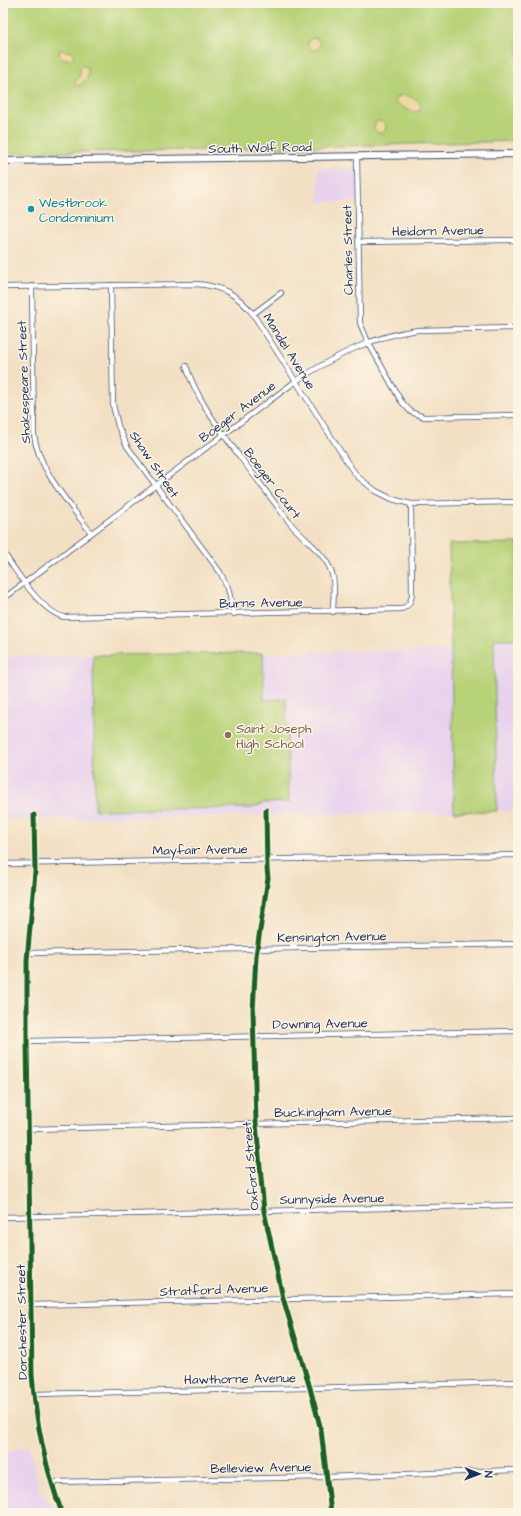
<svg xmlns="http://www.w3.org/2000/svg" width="521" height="1516" viewBox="0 0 521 1516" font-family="'Architects Daughter',sans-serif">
<rect width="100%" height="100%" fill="#fcf5e5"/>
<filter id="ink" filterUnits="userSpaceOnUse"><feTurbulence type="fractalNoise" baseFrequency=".025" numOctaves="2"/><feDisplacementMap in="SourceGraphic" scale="8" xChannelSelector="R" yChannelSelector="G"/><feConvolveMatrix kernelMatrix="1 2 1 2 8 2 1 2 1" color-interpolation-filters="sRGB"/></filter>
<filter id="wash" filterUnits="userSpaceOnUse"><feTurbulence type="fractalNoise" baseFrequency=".012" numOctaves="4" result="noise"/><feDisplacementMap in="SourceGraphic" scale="16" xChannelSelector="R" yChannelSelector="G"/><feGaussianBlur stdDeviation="0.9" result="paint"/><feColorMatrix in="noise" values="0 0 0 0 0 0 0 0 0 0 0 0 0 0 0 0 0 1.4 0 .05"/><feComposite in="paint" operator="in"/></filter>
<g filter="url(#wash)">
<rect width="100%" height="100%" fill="#f3e0c4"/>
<g fill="#e8d2ee">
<path d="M318 168 358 169V201L319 202Z"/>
<path d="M494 639H518V811H497Z"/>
<path d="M451 650 454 812 3 820V657Z"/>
<path d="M29 1446 40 1491 58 1513H3V1452Z"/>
</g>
<g fill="#b7d277" stroke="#69806a">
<path d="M3 3H518V141L206 150 3 153Z"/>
<path d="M518 543V639H494L497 811 454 812 449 544Z"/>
<path d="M263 653 264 700 286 699 289 802 264 803 252 808 95 810 93 655Z"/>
</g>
<g fill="#eeda9e" stroke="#84847e">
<circle cx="314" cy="44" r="6"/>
<path d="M60 50 72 52 74 57 72 59H62L59 54Z"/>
<path d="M82 65 85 66C92 74 86 82 77 86L75 84C75 80 77 80 79 77 81 73 79 69 82 65Z"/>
<path d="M403 95C412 96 423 101 420 111L412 112 395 103 396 97Z"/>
<circle cx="380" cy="127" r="6"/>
</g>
</g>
<g filter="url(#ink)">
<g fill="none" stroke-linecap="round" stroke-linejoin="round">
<defs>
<g id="street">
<path d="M357 157 360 323 368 342 401 401 411 412 424 417 518 415"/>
<path d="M358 242 518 240"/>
<path d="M111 285 113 405 118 426 127 446 134 456 220 572 228 588 234 614"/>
<path d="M32 286 34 435C39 471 70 504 91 533"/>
<path d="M3 287 196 284C222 286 237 294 253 314L351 468 358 477 376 491 392 499 411 504 518 502"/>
<path d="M253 314 281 293"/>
<path d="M186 366C197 400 219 428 240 457 257 479 273 501 290 523 302 538 325 553 331 571 336 582 333 599 333 612"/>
<path d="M3 552C17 572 40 611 64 617L401 609C409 606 410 603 412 595L411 504"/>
<path d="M3 599 296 381C335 356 372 336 418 330L518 328"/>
<path d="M266 810 267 869 268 878 256 956 253 1011 256 1123 264 1211 283 1298 310 1388 321 1430 331 1513"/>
<path d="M34 815 35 872 27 960V1041L32 1375C36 1422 45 1468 62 1513"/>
<path d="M3 864 518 855"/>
<path d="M27 953 518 944"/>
<path d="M27 1041 518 1031"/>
<path d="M28 1129 518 1118"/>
<path d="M3 1217 518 1205"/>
<path d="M31 1305 518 1294"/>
<path d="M34 1394 310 1388 518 1382"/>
<path d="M52 1482 327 1477 518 1470"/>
</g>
<path id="secondary" d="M3 161 518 154"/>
</defs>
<use href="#street" stroke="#3b4a6d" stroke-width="6"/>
<use href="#secondary" stroke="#3b4a6d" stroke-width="8"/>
<use href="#street" stroke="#fff" stroke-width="4.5"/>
<use href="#secondary" stroke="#fff" stroke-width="6"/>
<defs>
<g id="cycleway">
<path d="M266 810 267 869 268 878 256 956 253 1011 256 1123 264 1211 283 1298 310 1388 321 1430 331 1513"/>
<path d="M34 815 35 872 27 960V1041L32 1375C36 1422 45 1468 62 1513"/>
</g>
</defs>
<use href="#cycleway" stroke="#fcf5e5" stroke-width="8"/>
<use href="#cycleway" stroke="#1b5e20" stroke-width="5"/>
</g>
</g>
<circle fill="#0f9aa8" stroke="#fcf5e5" stroke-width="1.5" cx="31" cy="209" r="4"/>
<circle fill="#8d6e63" stroke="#fcf5e5" stroke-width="1.5" cx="228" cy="735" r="4"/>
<g text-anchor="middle" stroke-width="3" stroke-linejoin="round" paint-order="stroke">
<g font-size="13" fill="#1b2f5e" stroke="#fcf5e5">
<text transform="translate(260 147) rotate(-1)" y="5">South Wolf Road</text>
<text transform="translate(438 230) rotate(-1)" y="5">Heidorn Avenue</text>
<text transform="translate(347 250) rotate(-91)" y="5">Charles Street</text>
<text transform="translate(290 351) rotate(58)" y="5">Mandel Avenue</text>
<text transform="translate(23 382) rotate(-92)" y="5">Shakespeare Street</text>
<text transform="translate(237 411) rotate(-37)" y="5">Boeger Avenue</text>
<text transform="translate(155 464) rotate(56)" y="5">Shaw Street</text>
<text transform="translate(273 483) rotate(53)" y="5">Boeger Court</text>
<text transform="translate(261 602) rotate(-1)" y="5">Burns Avenue</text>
<text transform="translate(200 849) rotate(-1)" y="5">Mayfair Avenue</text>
<text transform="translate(332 936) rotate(-1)" y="5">Kensington Avenue</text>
<text transform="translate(320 1023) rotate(-1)" y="5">Downing Avenue</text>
<text transform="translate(333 1111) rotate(-1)" y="5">Buckingham Avenue</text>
<text transform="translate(250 1166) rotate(-95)" y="5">Oxford Street</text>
<text transform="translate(332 1198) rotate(-1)" y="5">Sunnyside Avenue</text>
<text transform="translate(214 1289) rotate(-2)" y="5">Stratford Avenue</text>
<text transform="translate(21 1322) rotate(-91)" y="5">Dorchester Street</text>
<text transform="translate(240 1378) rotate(-1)" y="5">Hawthorne Avenue</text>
<text transform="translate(261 1467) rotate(-1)" y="5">Belleview Avenue</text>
</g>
<g font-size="13" fill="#0d838f" stroke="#fcf5e5" text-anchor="start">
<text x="39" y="207">Westbrook<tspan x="39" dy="15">Condominium</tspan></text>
</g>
<g font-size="13" fill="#785e54" stroke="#fcf5e5" text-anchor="start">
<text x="236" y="733">Saint Joseph<tspan x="236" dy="15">High School</tspan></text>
</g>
</g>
<rect width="521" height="1516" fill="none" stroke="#fcf5e5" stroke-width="16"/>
<g transform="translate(479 1474) rotate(91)" stroke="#fcf5e5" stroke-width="3" paint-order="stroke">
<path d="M0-3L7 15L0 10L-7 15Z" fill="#1b2f5e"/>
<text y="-6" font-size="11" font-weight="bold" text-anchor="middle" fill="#1b2f5e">N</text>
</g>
</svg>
